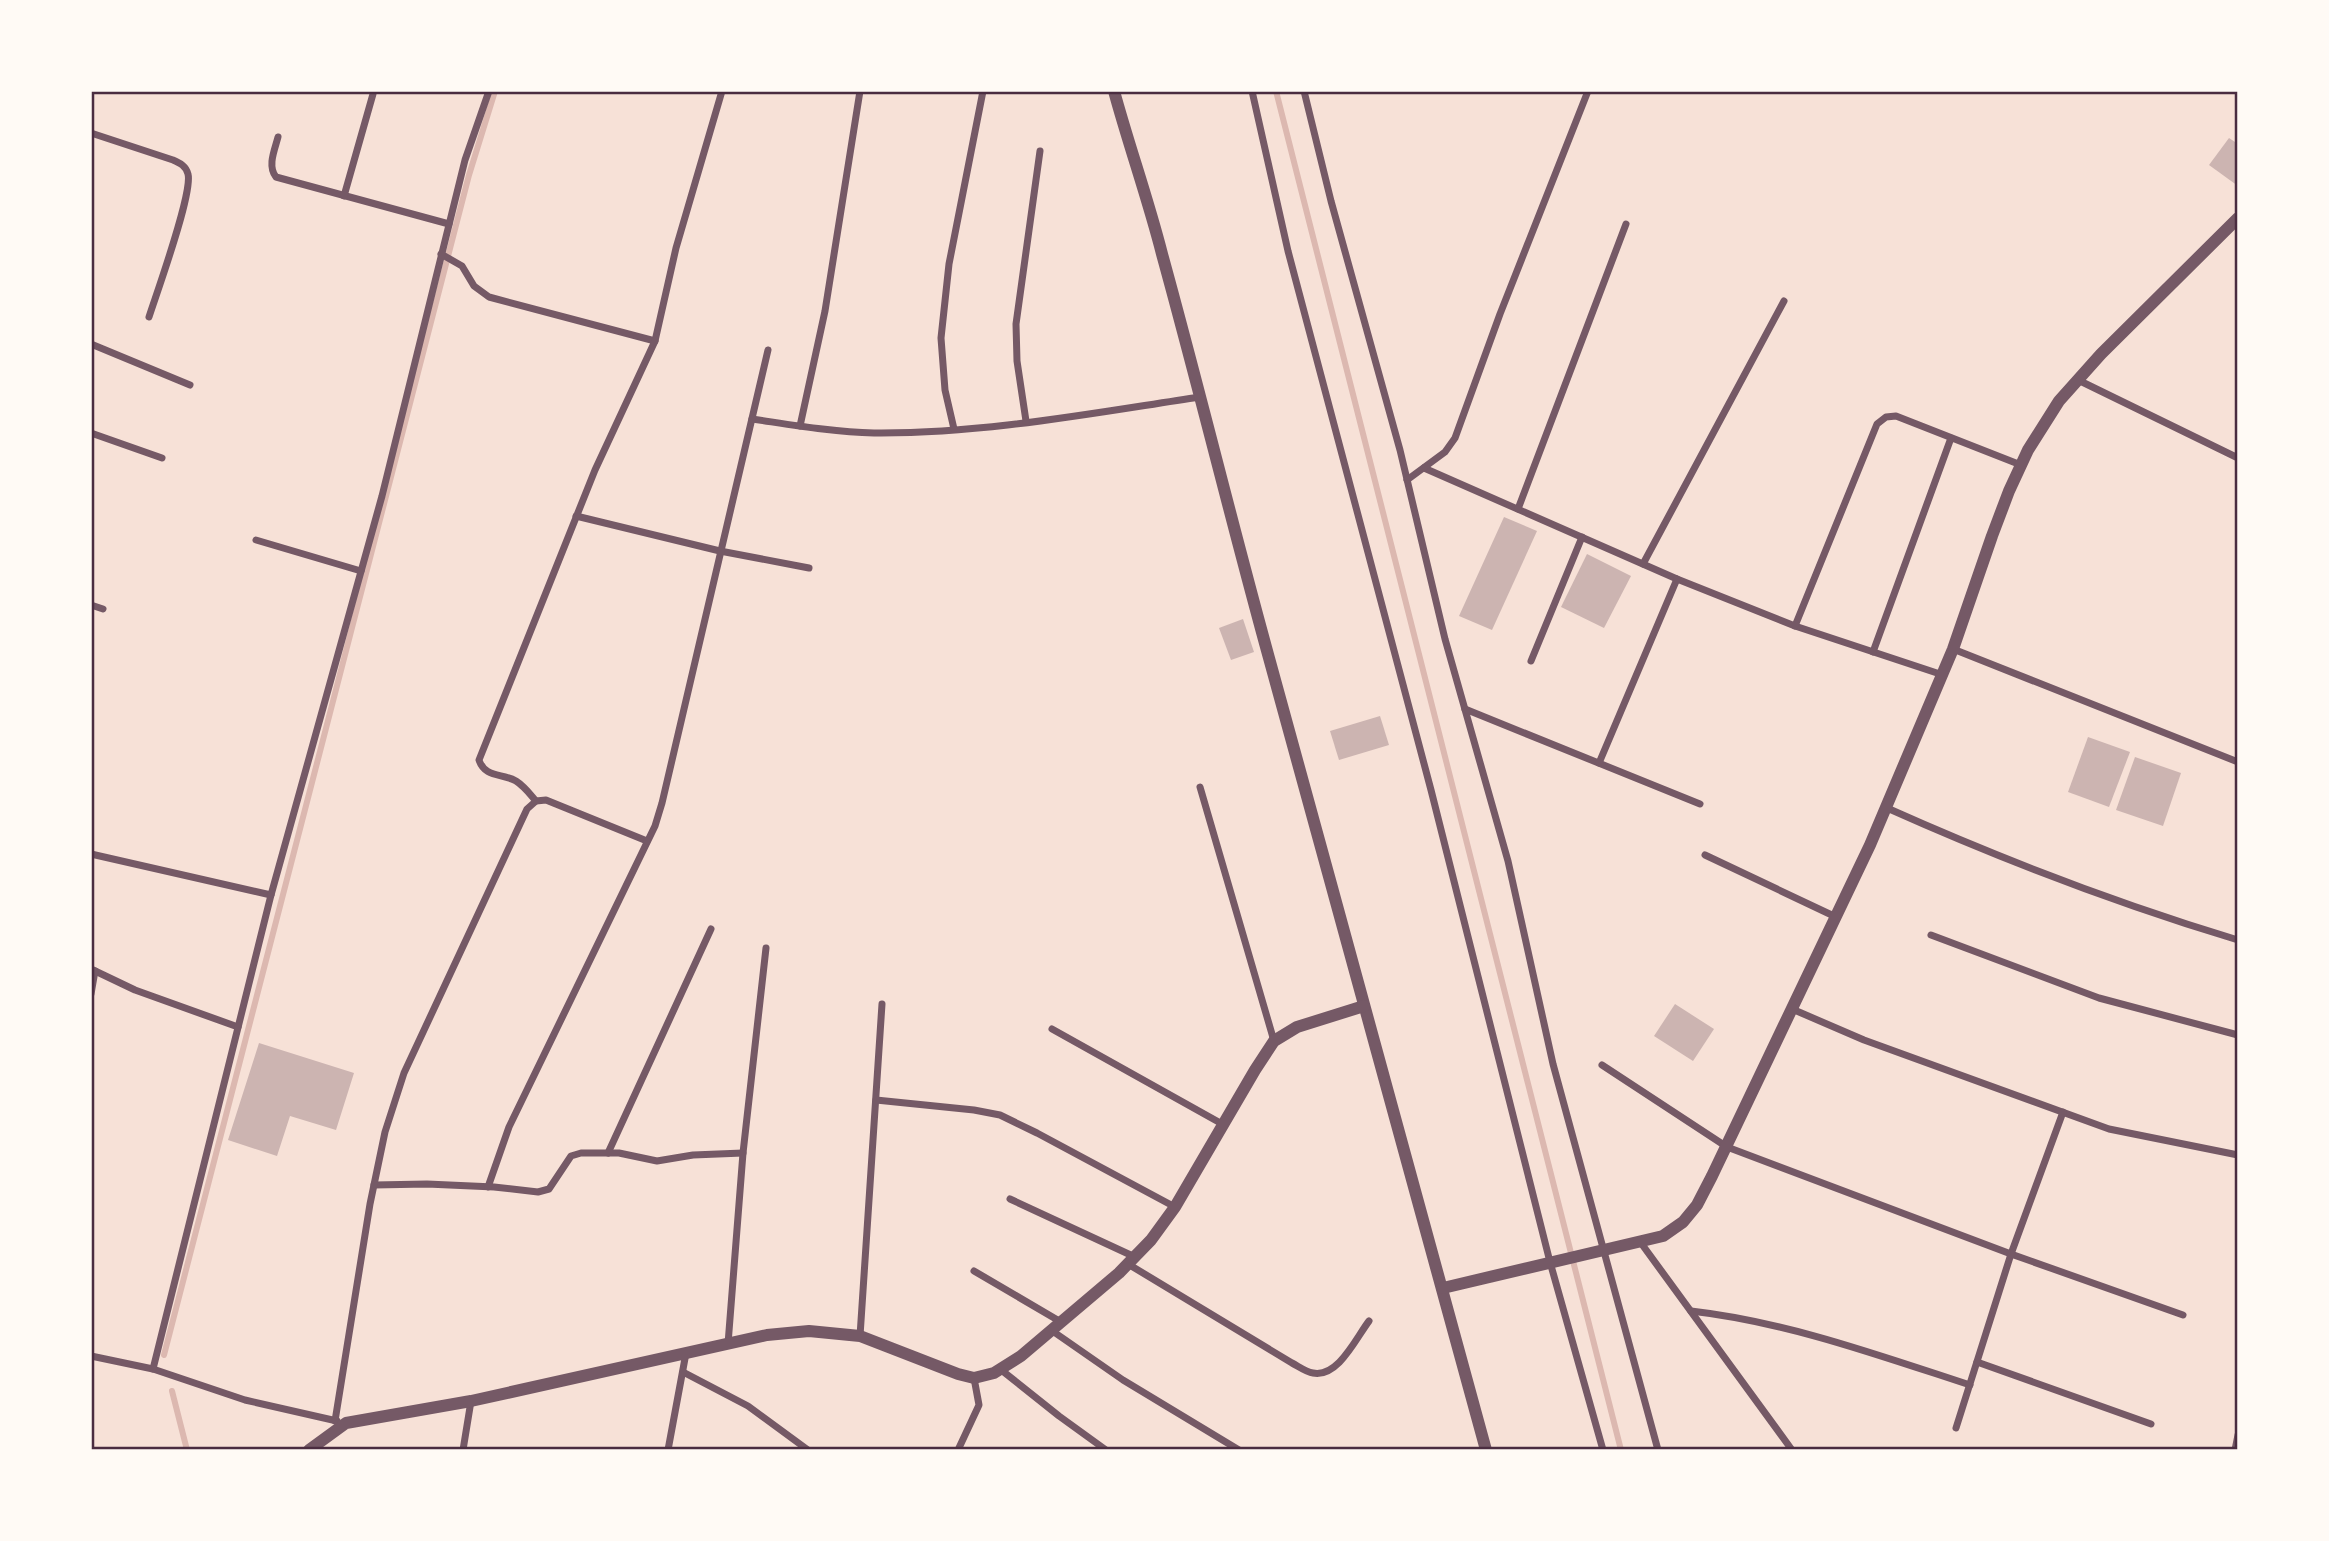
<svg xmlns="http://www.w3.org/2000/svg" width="2329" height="1541" viewBox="0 0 2329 1541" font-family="'Playfair Display',serif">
<rect width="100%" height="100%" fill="#f7e1d7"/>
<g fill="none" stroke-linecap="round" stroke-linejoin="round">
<g stroke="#dcb8b0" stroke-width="6">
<path d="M1276 91 1621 1450"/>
<path d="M164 1355 469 175 495 91"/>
<path d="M172 1391 187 1450"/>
</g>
</g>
<g fill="#ccb4b1">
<path d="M2229 138 2238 144V186L2209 165Z"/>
<path d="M1504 517 1537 531 1492 630 1459 616Z"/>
<path d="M1587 554 1631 576 1604 628 1561 607Z"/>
<path d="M1243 619 1254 652 1231 660 1219 628Z"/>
<path d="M1380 716 1389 745 1339 760 1330 731Z"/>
<path d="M2088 737 2130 752 2109 807 2068 792Z"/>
<path d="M2135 757 2181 773 2163 826 2116 810Z"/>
<path d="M1675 1004 1714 1029 1693 1061 1654 1036Z"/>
<path d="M259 1043 354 1073 336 1130 290 1116 277 1156 228 1140Z"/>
</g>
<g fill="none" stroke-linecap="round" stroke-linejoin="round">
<g stroke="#755966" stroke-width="7">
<path d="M1252 91 1288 251 1431 790 1550 1262 1603 1450"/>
<path d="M1304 91 1331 201 1400 450 1445 639 1508 861 1553 1064 1658 1450"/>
<path d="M91 133 173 160C180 163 186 166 188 174 193 193 157 292 149 317"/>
<path d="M278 137C275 149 267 166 276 177L449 224"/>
<path d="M344 196 373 94"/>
<path d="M441 254 462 266 474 286 489 297 655 341"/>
<path d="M91 344 190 385"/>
<path d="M2078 380 2238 458"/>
<path d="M752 419C793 425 833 432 874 433 983 434 1093 413 1200 397"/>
<path d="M1026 421 1017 361 1016 324 1040 151"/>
<path d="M800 426 825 311 860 91"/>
<path d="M954 429 945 390 941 338 949 264 983 91"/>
<path d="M91 433 162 458"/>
<path d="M1424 468 1677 579 1795 626 1943 675"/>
<path d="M1407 480 1445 452 1455 438 1500 314 1588 91"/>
<path d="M1518 509 1626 224"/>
<path d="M576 516 720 551 809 568"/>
<path d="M256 540 361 571"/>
<path d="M1643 564 1784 301"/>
<path d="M91 605 103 609"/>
<path d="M1795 626 1877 424 1886 417 1896 416 2021 465"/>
<path d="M1953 649 2238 762"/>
<path d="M1873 652 1951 438"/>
<path d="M1531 661 1582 537"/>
<path d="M1465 709 1700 804"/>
<path d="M1599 763 1677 579"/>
<path d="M1200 787 1274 1041"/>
<path d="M536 801C530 794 524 786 516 781 502 773 485 778 479 760L595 470 655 341 676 248 722 91"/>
<path d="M1887 808C2001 859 2119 904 2238 940"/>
<path d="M91 854 271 895"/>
<path d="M1705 855 1836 917"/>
<path d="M1931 935 2099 998 2238 1035"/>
<path d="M91 969 135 990 238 1027"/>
<path d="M91 994 95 971"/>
<path d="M1792 1009 1864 1040 2109 1129 2238 1155"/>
<path d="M1052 1029 1224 1125"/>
<path d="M1602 1065 1727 1147 2011 1254 2183 1315"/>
<path d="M876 1100 974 1110 1000 1115 1037 1133 1175 1207"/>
<path d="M608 1153 711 929"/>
<path d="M374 1185 427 1184 494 1187 538 1192 549 1189 571 1156 581 1153H619L657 1161 693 1155 743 1153"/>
<path d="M488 1187 509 1127 655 826 662 803 768 350"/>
<path d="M1010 1199 1135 1257"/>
<path d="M1641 1243 1792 1450"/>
<path d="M1128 1264 1292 1363C1298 1366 1306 1372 1313 1373 1338 1378 1356 1338 1369 1321"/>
<path d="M974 1271 1061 1322"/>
<path d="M1691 1311C1787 1322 1878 1355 1970 1385"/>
<path d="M1051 1330 1123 1380 1239 1450"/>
<path d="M860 1336 882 1004"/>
<path d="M728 1344 743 1153 766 948"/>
<path d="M91 1356 153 1369 245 1400 337 1421"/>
<path d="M1977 1362 2151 1424"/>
<path d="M153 1369 271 895 382 496 465 160 489 91"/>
<path d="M1000 1369 1059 1416 1106 1450"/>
<path d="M683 1372 748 1406 808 1450"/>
<path d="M335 1421 370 1204 385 1132 404 1073 527 809 536 801 546 800 647 841"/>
<path d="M1956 1428 2011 1254 2063 1112"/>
<path d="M463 1450 471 1401"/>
<path d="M668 1450 686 1353"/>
<path d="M958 1450 979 1405 974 1378"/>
<path d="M2235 1450 2238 1435"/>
</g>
<g stroke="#755966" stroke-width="12">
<path d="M1114 91C1129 146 1148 199 1162 254 1199 388 1232 524 1269 658 1341 922 1415 1185 1486 1450"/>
<path d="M1443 1288 1663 1236 1683 1222 1697 1205 1712 1176 1870 845 1953 649 1992 536 2009 491 2028 450 2059 401 2101 354 2238 218"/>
<path d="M309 1450 346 1423 471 1401 767 1335 809 1331 860 1336 958 1374 974 1378 994 1373 1021 1356 1119 1273 1151 1240 1175 1207 1255 1070 1274 1041 1297 1027 1364 1006"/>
</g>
</g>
<rect width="2329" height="1541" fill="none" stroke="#fffaf5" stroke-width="186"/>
<rect x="93" y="93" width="2143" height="1355" fill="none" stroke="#4a2c40" stroke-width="2.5"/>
</svg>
